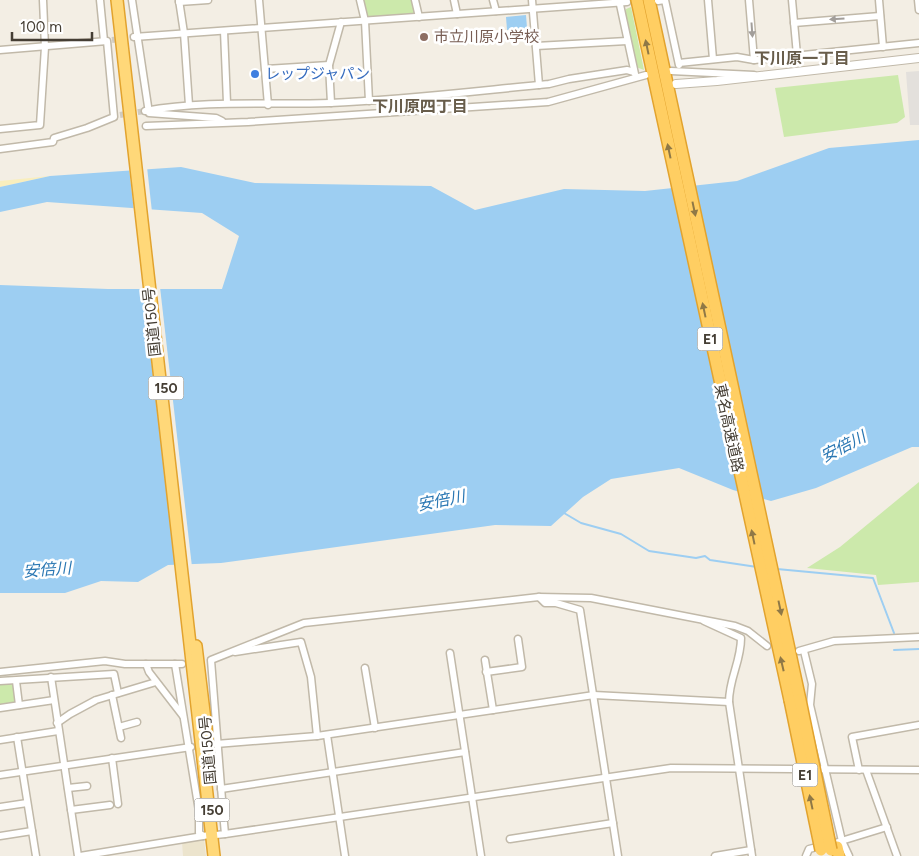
<svg xmlns="http://www.w3.org/2000/svg" width="919" height="856" viewBox="0 0 919 856" font-family="Figtree,'Noto Sans JP',sans-serif">
<rect width="100%" height="100%" fill="#f3eee4"/>
<path fill="#ece4cd" d="M204 839 206 856H183L182 842Z"/>
<g fill="#cce9ab">
<path d="M363 0H412L415 15 369 19 367 17Z"/>
<path d="M631 7 644 70 636 67 625 13 626 9Z"/>
<path d="M898 75 905 117 897 123 784 137 775 88Z"/>
<path d="M919 482V582L878 585 876 575 807 568 840 547Z"/>
<path d="M0 683H14L17 701 15 704 0 706Z"/>
</g>
<path fill="#f9eebd" d="M50 176 0 187V181Z"/>
<path fill="#e3e0dc" d="M919 71V125H910L906 72Z"/>
<g fill="#9dcef2">
<path d="M526 15 527 28 507 30 506 17Z"/>
<path d="M919 140V447H912L816 488 771 501 733 490 679 468 611 479 583 497 551 526 495 525 221 563 168 565 138 582 101 581 65 593H0V285L108 289H222L239 236 202 213 47 202 0 212V187L50 176 181 167 255 183 431 186 475 210 564 189 645 191 737 181 829 148Z"/>
</g>
<g fill="#f3eee4">
<path d="M147 167 152 212 134 211 129 168Z"/>
<path d="M143 287H160L192 567H175Z"/>
</g>
<g fill="none" stroke-linecap="round" stroke-linejoin="round">
<g stroke="#9dcef2" stroke-width="2">
<path d="M564 513 581 523 621 534 649 551 696 558 705 556 710 560 757 567"/>
<path d="M777 569 873 578 894 633"/>
<path d="M894 650 919 649"/>
</g>
<g stroke="#d0cbc1" stroke-width="6" stroke-dasharray="6 3" stroke-linecap="butt">
<path d="M112 40 134 37"/>
<path d="M120 115 145 111"/>
<path d="M191 747 214 744"/>
</g>
<defs>
<g id="minor">
<path d="M100 0 104 41"/>
<path d="M132 0 149 113 216 118 222 121"/>
<path d="M179 0 184 33 189 105"/>
<path d="M259 0 268 105"/>
<path d="M360 0 365 21 369 101"/>
<path d="M415 0 419 17"/>
<path d="M454 0 457 14"/>
<path d="M493 0 496 11"/>
<path d="M532 0 539 85"/>
<path d="M619 0 635 74"/>
<path d="M708 0 713 59"/>
<path d="M749 0 754 60"/>
<path d="M792 0 797 55"/>
<path d="M879 0 883 47"/>
<path d="M918 0 919 10"/>
<path d="M658 1 665 0 679 65"/>
<path d="M179 2 208 0"/>
<path d="M794 23 880 16"/>
<path d="M224 31 227 103"/>
<path d="M134 37 627 2"/>
<path d="M536 46 627 41"/>
<path d="M0 50 107 41 114 117 87 128 54 138 53 142 0 149"/>
<path d="M679 63 737 57 754 60 919 43"/>
<path d="M266 69 329 65"/>
<path d="M671 71 754 75"/>
<path d="M331 103 329 65 341 22"/>
<path d="M145 111C206 100 268 105 330 103 403 100 476 91 549 84L569 79 627 70 634 72"/>
<path d="M146 126 248 122 548 102 646 75"/>
<path d="M0 129 40 125 45 47 43 0"/>
<path d="M539 597 545 603H556L580 610 618 856"/>
<path d="M704 621 741 638C741 662 729 678 729 702L752 856"/>
<path d="M799 651 834 641 919 637"/>
<path d="M804 651 812 684 810 705 842 841 849 856"/>
<path d="M235 652 301 642 311 677 317 736"/>
<path d="M450 653 481 856"/>
<path d="M485 660 493 710"/>
<path d="M146 664 149 672 183 716"/>
<path d="M175 664 199 811V833L203 836 209 835"/>
<path d="M365 668 375 728"/>
<path d="M0 672 105 661 125 664H182"/>
<path d="M486 672 522 667 518 639"/>
<path d="M51 677 78 856"/>
<path d="M0 681 114 674 118 693"/>
<path d="M16 681 19 705"/>
<path d="M112 695 121 738"/>
<path d="M0 708 54 700"/>
<path d="M57 723 70 714 96 700 156 682"/>
<path d="M119 727 137 722"/>
<path d="M327 735 345 856"/>
<path d="M17 737 36 856"/>
<path d="M0 740 58 731"/>
<path d="M216 744 317 736 594 695 729 702"/>
<path d="M112 758 118 804"/>
<path d="M859 770 852 737 919 725"/>
<path d="M866 770 897 856"/>
<path d="M0 775 191 747"/>
<path d="M68 788 87 786"/>
<path d="M221 789 465 752"/>
<path d="M0 807 27 803"/>
<path d="M71 810 110 805"/>
<path d="M225 834 671 768 919 770"/>
<path d="M216 835 225 834 223 812 211 660 304 623 539 597 591 598 735 626 748 631 767 646"/>
<path d="M0 836 32 831"/>
<path d="M510 839 613 823"/>
<path d="M838 842 887 827"/>
<path d="M80 856 203 836"/>
<path d="M715 856 751 850"/>
<path d="M806 856 809 849 821 846"/>
</g>
<path id="tertiary" d="M676 84 717 81 919 58"/>
<g id="trunk">
<path d="M117 0 214 856"/>
<path d="M196 646 207 737"/>
</g>
<g id="motorway">
<path d="M637 0 790 700"/>
<path d="M649 0 800 700"/>
<path d="M837 847 839 856"/>
</g>
</defs>
<use href="#minor" stroke="#c1b9a9" stroke-width="9"/>
<use href="#tertiary" stroke="#c1b9a9" stroke-width="10"/>
<use href="#trunk" stroke="#e2a32e" stroke-width="14"/>
<use href="#motorway" stroke="#e2a32e" stroke-width="14"/>
<use href="#minor" stroke="#fff" stroke-width="6"/>
<use href="#tertiary" stroke="#fff" stroke-width="8"/>
<use href="#trunk" stroke="#ffd879" stroke-width="11"/>
<use href="#motorway" stroke="#ffce62" stroke-width="11"/>
<defs>
<g id="motorway-bridge">
<path d="M790 700 821 850"/>
<path d="M800 700 831 850"/>
</g>
</defs>
<use href="#motorway-bridge" stroke="#e2a32e" stroke-width="14" stroke-linecap="butt"/>
<use href="#motorway-bridge" stroke="#ffce62" stroke-width="11"/>
</g>
<defs><path id="oneway-solid" d="M-6-.8H1V-3.2L6.5 0L1 3.2V.8H-6Z" transform="scale(1.25)"/></defs>
<g fill="#a29e9a">
<use href="#oneway-solid" transform="translate(837 19) rotate(176)"/>
<use href="#oneway-solid" transform="translate(752 30) rotate(86)"/>
</g>
<g fill="#8f7846">
<use href="#oneway-solid" transform="translate(647 47) rotate(-102)"/>
<use href="#oneway-solid" transform="translate(669 151) rotate(-102)"/>
<use href="#oneway-solid" transform="translate(694 209) rotate(78)"/>
<use href="#oneway-solid" transform="translate(704 310) rotate(-102)"/>
<use href="#oneway-solid" transform="translate(753 537) rotate(-102)"/>
<use href="#oneway-solid" transform="translate(780 608) rotate(78)"/>
<use href="#oneway-solid" transform="translate(782 664) rotate(-103)"/>
<use href="#oneway-solid" transform="translate(811 802) rotate(-102)"/>
</g>
<circle fill="#8d6e63" stroke="#fff" stroke-width="2" cx="424" cy="37" r="5"/>
<circle fill="#3f7fe0" stroke="#fff" stroke-width="2" cx="255" cy="74" r="5"/>
<g text-anchor="middle" stroke-width="5" stroke-linejoin="round" paint-order="stroke">
<g fill="#fff" stroke="#7d7871" stroke-width="1">
<rect x="697.5" y="327.5" width="25" height="23" rx="4"/>
<rect x="148.5" y="376.5" width="35" height="23" rx="4"/>
<rect x="792.5" y="763.5" width="25" height="23" rx="4"/>
<rect x="194.5" y="798.5" width="35" height="23" rx="4"/>
</g>
<g font-size="14" font-weight="bold" fill="#453e34">
<text x="710" y="344">E1</text>
<text x="166" y="393">150</text>
<text x="805" y="780">E1</text>
<text x="212" y="815">150</text>
</g>
<g font-size="15" fill="#785e54" stroke="#fff" text-anchor="start">
<text x="434" y="42">市立川原小学校</text>
</g>
<g font-size="15" fill="#366cbe" stroke="#fff" text-anchor="start">
<text x="265" y="79">レップジャパン</text>
</g>
<g font-size="15" fill="#453e34" stroke="#fff">
<text transform="translate(152 322) rotate(-96)" y="5">国道150号</text>
<text transform="translate(729 428) rotate(78)" y="5">東名高速道路</text>
<text transform="translate(208 750) rotate(-95)" y="5">国道150号</text>
</g>
<g font-size="16" font-weight="bold" fill="#685d4b" stroke="#fff">
<text x="802" y="64">下川原一丁目</text>
<text x="420" y="112">下川原四丁目</text>
</g>
<g font-size="16" font-style="italic" fill="#2a77b3" stroke="#fff">
<text transform="translate(843 446) rotate(-27)" y="6">安倍川</text>
<text transform="translate(441 500) rotate(-11)" y="6">安倍川</text>
<text transform="translate(47 569) rotate(-4)" y="6">安倍川</text>
</g>
</g>
<path d="M12 32v8h80v-8" fill="none" stroke="#453e34" stroke-width="2.5"/>
<text x="20" y="32" font-size="15" fill="#453e34" stroke="#ffffff" stroke-width="4" paint-order="stroke">100 m</text>
</svg>
